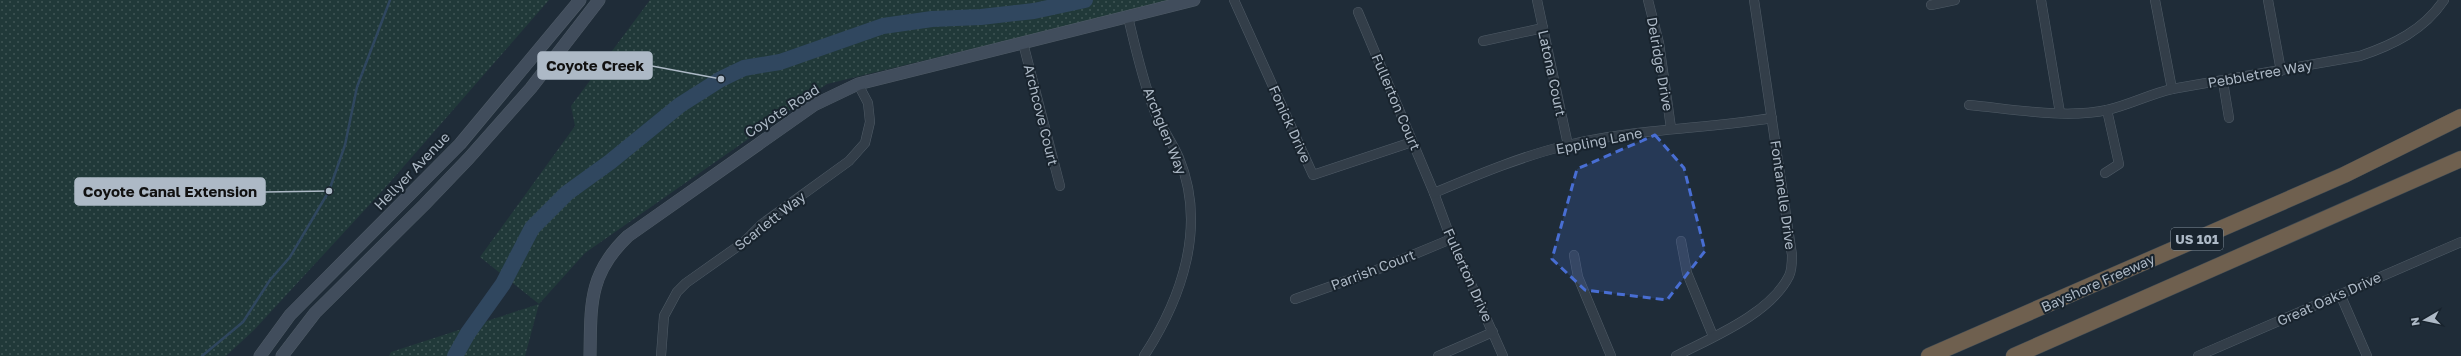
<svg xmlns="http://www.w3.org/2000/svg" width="2461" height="356" viewBox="0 0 2461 356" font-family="'Golos Text',sans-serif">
<defs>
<pattern id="grass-dots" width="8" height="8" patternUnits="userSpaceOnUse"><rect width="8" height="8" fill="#213939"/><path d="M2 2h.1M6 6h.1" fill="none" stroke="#3f5454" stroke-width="1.8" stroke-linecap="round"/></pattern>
</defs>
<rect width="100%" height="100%" fill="#1f2c38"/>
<g fill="url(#grass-dots)">
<path d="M0 0H549L384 189 254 330 226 356H0Z"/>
<path d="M650 0H1173L827 84 585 253 539 304 525 356H389L391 352 539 304 480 257 575 126 571 106Z"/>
</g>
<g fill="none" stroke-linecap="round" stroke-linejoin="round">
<path stroke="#30475f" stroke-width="2.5" d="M202 356 243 322 270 280 290 257 329 191 345 145 357 87 390 0"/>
<path stroke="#30475f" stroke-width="16" d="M455 356 468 333 503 284 532 228 567 193 610 162 680 105 721 79 744 68 780 62 883 26 932 19 981 17 1034 11 1085 0"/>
<defs>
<g id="street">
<path d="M1234 0 1313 175 1412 142"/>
<path d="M1537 0 1568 145"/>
<path d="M1648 0 1659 43 1671 128"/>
<path d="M2041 0 2060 113"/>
<path d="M2155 0 2172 89"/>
<path d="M2268 0 2281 71"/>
<path d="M1931 5 1955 0"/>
<path d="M1358 12 1434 193 1451 239 1503 356"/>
<path d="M1128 17C1135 46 1142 78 1153 107 1159 125 1172 141 1179 158 1207 226 1182 298 1144 356"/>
<path d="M1483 41 1543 28"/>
<path d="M1023 43 1060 186"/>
<path d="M2223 82 2229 118"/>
<path d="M1969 105C2012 109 2065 119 2107 110 2129 105 2150 94 2172 89L2360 56C2393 45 2424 30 2444 0"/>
<path d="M2105 173 2119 164 2107 110"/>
<path d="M1434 193C1477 175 1522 156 1568 145 1635 129 1704 129 1772 118"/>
<path d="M1681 241 1687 273 1713 336"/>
<path d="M1574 255 1578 277 1611 356"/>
<path d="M2340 294 2367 356"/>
<path d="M1295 299 1374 271 1451 239"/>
<path d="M661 356 664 316 677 292 686 283 744 242 762 224 849 161 865 143 870 122 868 103 858 84"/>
<path d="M1438 356 1493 332"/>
<path d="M1676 356C1713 337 1770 314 1789 276 1792 270 1792 261 1792 255L1754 0"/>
<path d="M2198 356 2461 242"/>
</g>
<g id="secondary">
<path d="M260 356 290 315 460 144 580 0"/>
<path d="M282 356 315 313 424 205 469 158 531 88 599 0"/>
<path d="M590 356C591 305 588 274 628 236L814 105 858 84 1194 0"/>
</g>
<g id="highway">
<path d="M1929 356 2344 175 2461 117"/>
<path d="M2014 356 2461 159"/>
</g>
</defs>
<use href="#street" stroke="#505c67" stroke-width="10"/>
<use href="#secondary" stroke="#505c67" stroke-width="13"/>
<use href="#highway" stroke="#3d4953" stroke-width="17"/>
<use href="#street" stroke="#333e49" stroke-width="9"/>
<use href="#secondary" stroke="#414d5c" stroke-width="12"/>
<use href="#highway" stroke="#6f604f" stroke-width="16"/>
</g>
<path fill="#486ed3" fill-opacity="0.2" stroke="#486ed3" stroke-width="3" stroke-dasharray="8 5" stroke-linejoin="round" d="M1655 135 1684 168 1705 251 1667 300 1585 290 1552 259 1577 169Z"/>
<g text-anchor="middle" stroke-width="4" stroke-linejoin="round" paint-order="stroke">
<rect fill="#18232d" stroke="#808c98" stroke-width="1" x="2171" y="228" width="52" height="22" rx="3"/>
<g font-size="13" font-weight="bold" fill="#adb9c6">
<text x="2197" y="244">US 101</text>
</g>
<g font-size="14" fill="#adb9c6" stroke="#18232d">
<text transform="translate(1660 64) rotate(80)" y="5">Delridge Drive</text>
<text transform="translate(1552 73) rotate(78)" y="5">Latona Court</text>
<text transform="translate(2260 74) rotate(-10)" y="5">Pebbletree Way</text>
<text transform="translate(1396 102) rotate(67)" y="5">Fullerton Court</text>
<text transform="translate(782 111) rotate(-33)" y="5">Coyote Road</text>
<text transform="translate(1041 115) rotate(76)" y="5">Archcove Court</text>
<text transform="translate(1290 124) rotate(66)" y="5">Fonick Drive</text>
<text transform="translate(1165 131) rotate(68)" y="5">Archglen Way</text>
<text transform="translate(1599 141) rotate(-11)" y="5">Eppling Lane</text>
<text transform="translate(412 171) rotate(-46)" y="5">Hellyer Avenue</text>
<text transform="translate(1783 195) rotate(82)" y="5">Fontanelle Drive</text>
<text transform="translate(770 221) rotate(-38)" y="5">Scarlett Way</text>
<text transform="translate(1373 270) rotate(-21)" y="5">Parrish Court</text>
<text transform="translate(1468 275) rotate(66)" y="5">Fullerton Drive</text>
<text transform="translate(2098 283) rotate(-24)" y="5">Bayshore Freeway</text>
<text transform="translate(2329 299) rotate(-24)" y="5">Great Oaks Drive</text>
</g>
</g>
<path fill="none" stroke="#adb9c6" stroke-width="1.5" d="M721 79L652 66M329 191L265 192"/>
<g fill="#adb9c6" stroke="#18232d" stroke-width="1.5">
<circle cx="721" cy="79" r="4"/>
<circle cx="329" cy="191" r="4"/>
</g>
<g fill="#adb9c6" stroke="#adb9c6" stroke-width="1.5">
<rect x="538" y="52" width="114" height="27" rx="4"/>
<rect x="75" y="178" width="190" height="27" rx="4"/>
</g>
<g font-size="15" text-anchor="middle" font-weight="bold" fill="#111">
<text x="595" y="71">Coyote Creek</text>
<text x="170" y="197">Coyote Canal Extension</text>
</g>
<g transform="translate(2425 320) rotate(261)" stroke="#18232d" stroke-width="3" paint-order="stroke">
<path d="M0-3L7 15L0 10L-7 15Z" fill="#adb9c6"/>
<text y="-6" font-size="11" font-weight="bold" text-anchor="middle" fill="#adb9c6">N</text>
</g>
</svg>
